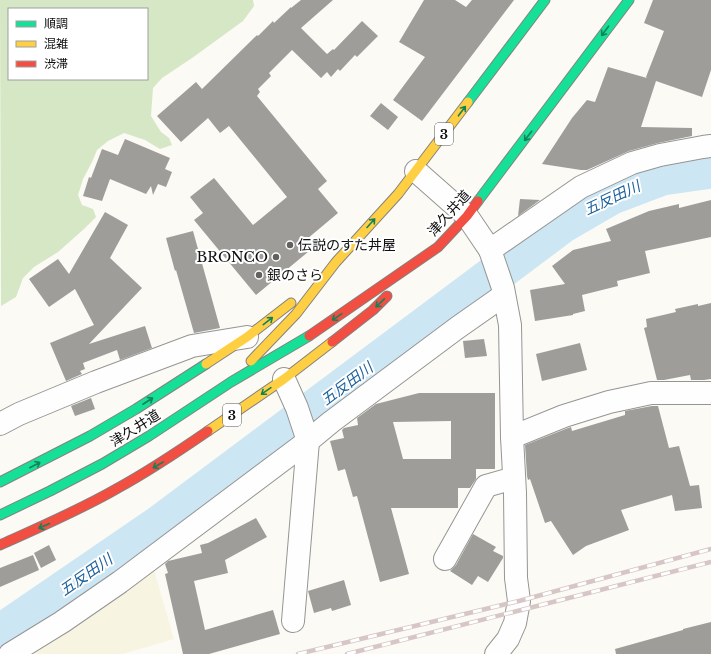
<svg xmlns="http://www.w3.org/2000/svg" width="711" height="654" viewBox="0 0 711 654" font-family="'Libre Baskerville','Noto Sans JP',serif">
<rect width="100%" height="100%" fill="#fbfaf5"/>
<path fill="#f7f5e2" d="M154 570 174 639 123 654H35L32 649Z"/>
<path fill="#d5e7c5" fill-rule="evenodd" d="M0 0H253L254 6 243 21 192 58 162 78 153 88 151 116 161 132 169 138 172 145 160 149 145 140 124 133 108 141 97 150 92 162 83 179 78 195 82 205 93 209 96 217 84 229 58 252 34 267 23 278 16 297 1 306ZM9 9H147V79H9Z"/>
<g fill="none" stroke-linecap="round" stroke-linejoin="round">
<path stroke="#cde6f4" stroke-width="39" d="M0 634 159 525 562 224 612 195 662 176 711 169"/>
</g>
<g fill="#9f9d9a" fill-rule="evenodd">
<path d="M301 0H333L301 28 327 54 333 49 334 50 362 21 378 36 357 57 355 55 340 71 338 69 331 77 327 72 321 78 292 50 269 73 271 76 258 89 260 92 257 96 327 181 318 189 338 213 307 239 314 247 256 295 194 220 203 213 190 197 214 178 253 225 287 197 229 126 220 133 208 118 181 142 157 116 196 82 202 89 257 35 258 36 273 21 274 23 291 7V8Z"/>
<path d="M424 0H455L466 7 472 0H514L422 121 393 100 425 57 399 42Z"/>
<path d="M653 0H711V70L702 97 656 81 641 127 692 128V136L658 143 629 151 587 170H581L542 164 572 118 587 100 595 102 608 67 647 78 646 77 664 31 644 23Z"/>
<path d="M381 103 398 117 388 130 370 116Z"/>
<path d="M125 139 170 158 165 169 172 172 166 187 158 184 153 195 151 186 146 194 110 179 102 201 83 196 89 177 91 178 102 149 118 155Z"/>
<path d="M520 199 540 200 518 216Z"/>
<path d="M711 200V237L645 251 650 273 617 281 618 286 582 295 585 311 573 314V315L535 321 530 290 565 284 552 266 573 250 611 241 606 229 649 211 679 204V208Z"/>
<path d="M105 212 128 225 110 258 142 288 89 344 145 326 152 348 120 360 117 350 83 363 85 369 80 371 82 374 66 381 50 343 94 325 75 289 49 307 29 279 58 259 69 274Z"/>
<path d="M193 231 220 328 194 333 176 270 175 271 166 238Z"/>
<path d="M711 303V379L704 380H691L690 375 664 380H657L644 328 647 327 646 319 676 312 675 309 698 304V306Z"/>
<path d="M484 339 487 356 465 358 463 341Z"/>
<path d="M580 343 587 370 542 381 536 354Z"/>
<path d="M419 393H495V469H476V479L470 488H458V508H391L409 574 380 582 357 496 353 497 345 469 338 471 330 441 344 438 342 430 344 428 358 425 357 418 376 404ZM451 421V459H403L393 422Z"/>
<path d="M91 398 95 409 75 416 71 406Z"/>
<path d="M652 406H658L669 448 679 446 690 486 699 485 702 508 675 511 672 495 621 510 629 530 586 546 573 555 551 521 545 523 530 479 528 480 527 476 525 445 568 428 571 427 572 431 625 415V411Z"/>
<path d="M256 518 267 537 225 560 228 573 194 581 205 630 273 610 280 634 209 654H183L165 574 168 573 165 564 168 561 202 553 200 545 208 543Z"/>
<path d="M473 534 496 547 493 551 503 556V558L488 582 478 576 472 585 450 571 456 565Z"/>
<path d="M49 545 56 560 41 568 34 553Z"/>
<path d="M33 555 39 570 0 587V568Z"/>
<path d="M344 580 351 605 332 611 331 608 314 613 308 591Z"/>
<path d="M711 622V654H616L615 649 683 630V629Z"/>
</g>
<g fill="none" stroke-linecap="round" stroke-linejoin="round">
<defs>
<g id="street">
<path d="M416 171 467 216 490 250 503 288 510 325 512 437 515 493 516 578 519 601 515 623 508 639 496 654"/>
<path d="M490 250 581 187 632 163 660 155 703 147 711 146"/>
<path d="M284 379 297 408 308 441 293 621"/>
<path d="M0 424 19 414 96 382 192 346 247 337"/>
<path d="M512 437 564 416 609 402 651 393H711"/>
<path d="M445 559 486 486 514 478"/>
<path d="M10 654 62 622 120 582 308 441 331 422 457 328 504 295"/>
</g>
<g id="fast">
<path d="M468 102 545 0"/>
<path d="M478 201 629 0"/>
<path d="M0 482 90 436 136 409 206 364"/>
<path d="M0 515 50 491 102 464 149 436 231 382 309 336"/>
</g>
<g id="slow">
<path d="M251 361 296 314 336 262 398 194 468 102"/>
<path d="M206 364 247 337 291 303"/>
<path d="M208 431 284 379 332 342"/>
</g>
<g id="jam">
<path d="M309 336 438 247 467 216 478 201"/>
<path d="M332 342 373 310 387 296"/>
<path d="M0 545C40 527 80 510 118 488 149 471 179 451 208 431"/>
</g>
</defs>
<use href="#street" stroke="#959593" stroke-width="24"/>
<use href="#fast" stroke="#838280" stroke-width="11"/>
<use href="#slow" stroke="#838280" stroke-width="11"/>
<use href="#jam" stroke="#838280" stroke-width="11"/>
<use href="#street" stroke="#fefefe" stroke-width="22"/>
<use href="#fast" stroke="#16e098" stroke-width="9"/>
<use href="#slow" stroke="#ffcf43" stroke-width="9"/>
<use href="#jam" stroke="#f24e42" stroke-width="9"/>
<defs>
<g id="rail">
<path d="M298 654 519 601 711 549"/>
<path d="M347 654 711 562"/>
</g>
</defs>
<use href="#rail" stroke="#d7c6c6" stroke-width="4.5"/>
<use href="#rail" stroke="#fff" stroke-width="3" stroke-dasharray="9" stroke-linecap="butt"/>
</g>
<defs><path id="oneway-shaft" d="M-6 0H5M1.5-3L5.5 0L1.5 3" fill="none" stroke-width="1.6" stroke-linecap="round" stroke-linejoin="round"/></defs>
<g stroke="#13825a">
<use href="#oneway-shaft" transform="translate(605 31) rotate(127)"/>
<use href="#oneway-shaft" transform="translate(462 111) rotate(-53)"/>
<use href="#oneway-shaft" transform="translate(528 136) rotate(127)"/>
<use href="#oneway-shaft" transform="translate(371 223) rotate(-48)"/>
<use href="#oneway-shaft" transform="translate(380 303) rotate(136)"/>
<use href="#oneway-shaft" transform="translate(337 317) rotate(146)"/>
<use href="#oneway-shaft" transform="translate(268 321) rotate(-38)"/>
<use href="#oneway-shaft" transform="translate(266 391) rotate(145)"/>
<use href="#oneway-shaft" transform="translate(148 401) rotate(-33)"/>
<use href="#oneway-shaft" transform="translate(35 465) rotate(-27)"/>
<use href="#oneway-shaft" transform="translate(158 465) rotate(150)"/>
<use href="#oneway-shaft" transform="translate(44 526) rotate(156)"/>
</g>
<g fill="#626160" stroke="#fff" stroke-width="1.5">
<circle cx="290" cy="245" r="4"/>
<circle cx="276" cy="257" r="4"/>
<circle cx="259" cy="275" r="4"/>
</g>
<g text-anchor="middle" stroke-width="4" stroke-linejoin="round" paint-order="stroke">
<g fill="#fff" stroke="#575757" stroke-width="1">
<rect x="435" y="123" width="18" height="22" rx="3"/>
<rect x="223" y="404" width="18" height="22" rx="3"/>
</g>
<g font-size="13" font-weight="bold" fill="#0f0f0f">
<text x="444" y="139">3</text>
<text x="232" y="420">3</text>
</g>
<g font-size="14" fill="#0f0f0f" stroke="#fff">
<text transform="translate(449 213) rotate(-48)" y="5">津久井道</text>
<text transform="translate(135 428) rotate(-32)" y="5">津久井道</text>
</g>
<g font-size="14" fill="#0f0f0f" stroke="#fff" text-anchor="start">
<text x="298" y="250">伝説のすた丼屋</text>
<text x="268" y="262" text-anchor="end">BRONCO</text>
<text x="267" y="280">銀のさら</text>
</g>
<g font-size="15" font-style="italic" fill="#1d629c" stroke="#fff">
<text transform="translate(612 198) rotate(-25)" y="5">五反田川</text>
<text transform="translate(347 384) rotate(-37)" y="5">五反田川</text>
<text transform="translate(86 575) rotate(-35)" y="5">五反田川</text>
</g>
</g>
<rect x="8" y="8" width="140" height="72" fill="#ffffff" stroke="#9f9f9f"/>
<rect x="16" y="21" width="20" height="6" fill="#16e098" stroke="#9f9f9f"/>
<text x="44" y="28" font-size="12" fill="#0f0f0f">順調</text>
<rect x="16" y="41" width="20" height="6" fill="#ffcf43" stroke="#9f9f9f"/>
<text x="44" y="48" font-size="12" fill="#0f0f0f">混雑</text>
<rect x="16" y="61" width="20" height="6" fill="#f24e42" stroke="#9f9f9f"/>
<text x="44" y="68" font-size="12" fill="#0f0f0f">渋滞</text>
</svg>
